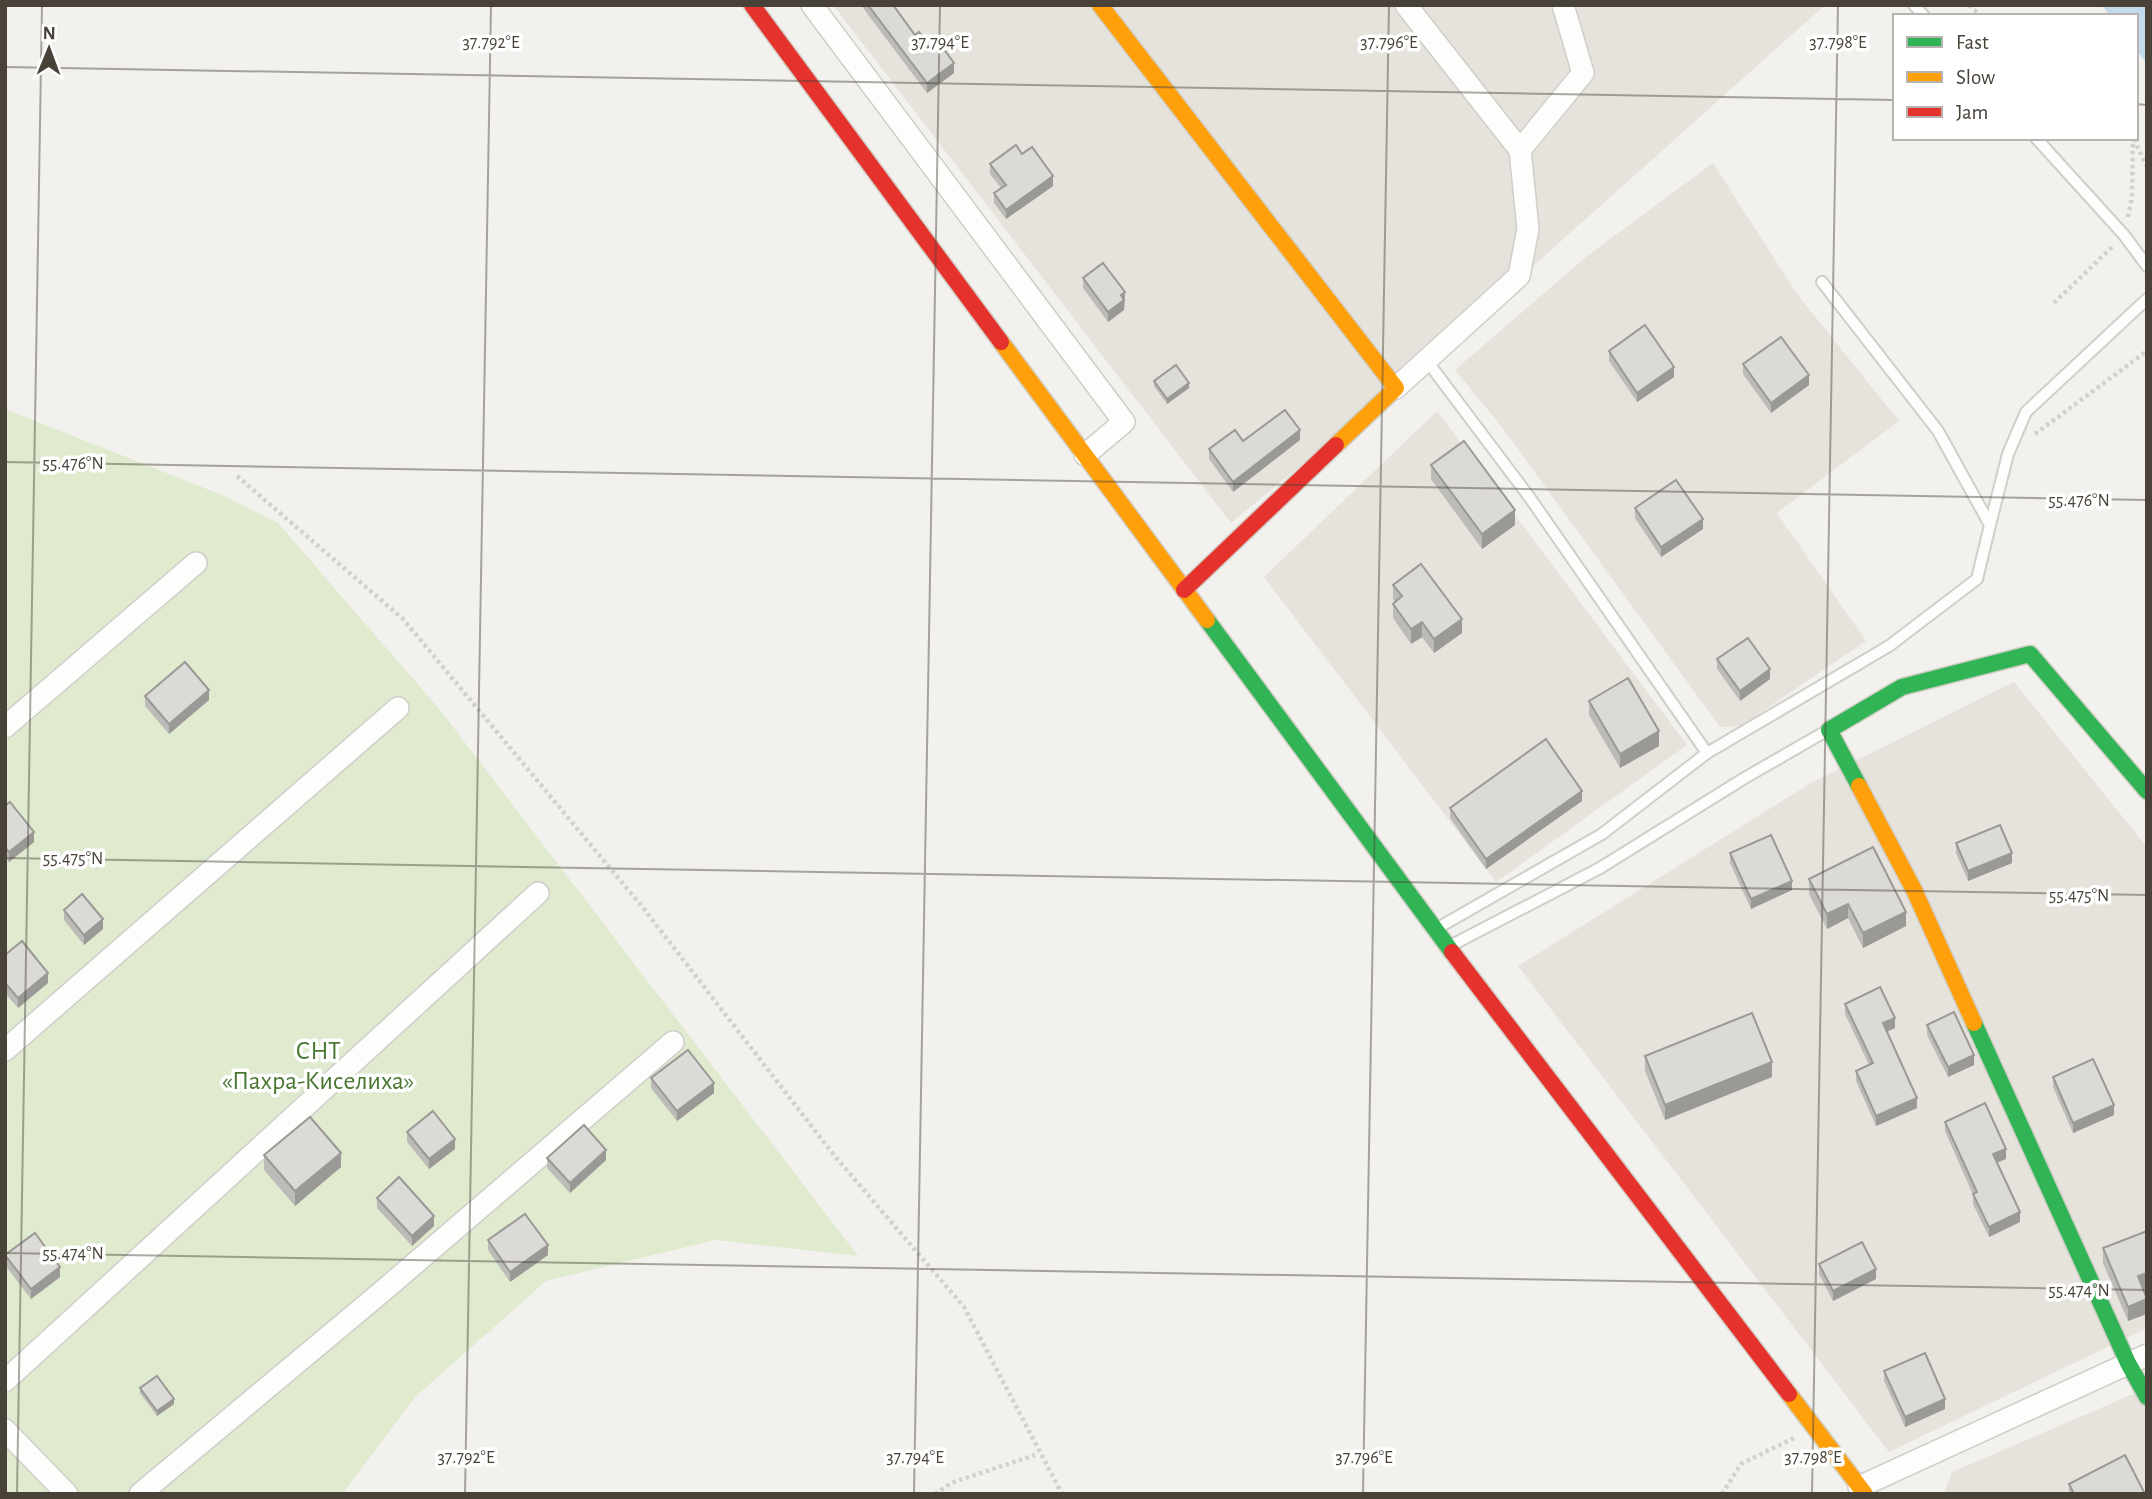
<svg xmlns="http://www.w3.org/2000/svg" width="2152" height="1499" viewBox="0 0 2152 1499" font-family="'Alegreya Sans',sans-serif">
<rect width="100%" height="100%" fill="#f2f1ed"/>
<g fill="#e5e3db">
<path d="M833 5H1825L1427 361 1231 523Z"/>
<path d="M1713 163 1797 294 1899 421 1777 513 1866 641 1741 726 1720 727 1501 426 1455 370 1587 256Z"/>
<path d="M1437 411 1687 745 1496 882 1264 577Z"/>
<path d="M2014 682 2147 847V1328L1889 1452 1518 966 1811 783Z"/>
<path d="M2147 1388V1494H1944L1952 1472Z"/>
</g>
<path fill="#dfeacf" d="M5 409 222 495 278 523 440 710 858 1256 715 1240 546 1281 415 1397 342 1494H5Z"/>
<path fill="#c1daec" d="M2102 5H2147V63L2136 50V16H2110Z"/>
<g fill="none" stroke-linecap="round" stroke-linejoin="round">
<defs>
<g id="lane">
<path d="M1914 5 1924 16"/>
<path d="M2036 138 2124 235 2147 266"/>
<path d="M1427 361 1530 498 1707 753"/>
<path d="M1990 525 2008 454 2026 412 2147 299"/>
<path d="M1436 929 1602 834 1707 753 1889 646 1977 579 1990 525 1938 431 1822 282"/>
<path d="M1450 946 1600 868 1743 779 1828 730"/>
</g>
<g id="street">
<path d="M812 5 1124 422 1085 455"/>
<path d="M1520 150 1583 73 1563 5"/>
<path d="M1396 388 1519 276 1528 229 1520 150 1406 5"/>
<path d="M5 727 196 563"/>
<path d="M5 1050 398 708"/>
<path d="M5 1381 538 893"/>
<path d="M5 1430 67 1494"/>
<path d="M1859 1487 2147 1355"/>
<path d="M140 1494 384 1290 673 1042"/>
</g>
<g id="fast">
<path d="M1207 620 1452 952"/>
<path d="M1859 786 1829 730 1902 687 2030 654 2147 791"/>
<path d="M1974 1023 2128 1363 2147 1397"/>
</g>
<g id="slow">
<path d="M1100 5 1396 388 1336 445"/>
<path d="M1001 342 1207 620"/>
<path d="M1859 786 1914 890 1974 1023"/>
<path d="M1789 1394 1865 1494"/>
</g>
<g id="jam">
<path d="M752 5 1001 342"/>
<path d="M1184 590 1336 445"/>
<path d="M1452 952 1789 1394"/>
</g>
</defs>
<use href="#lane" stroke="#d0cecb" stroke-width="14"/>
<use href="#street" stroke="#d0cecb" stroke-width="24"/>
<use href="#fast" stroke="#d0cec4" stroke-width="19"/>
<use href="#slow" stroke="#d0cec4" stroke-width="19"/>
<use href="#jam" stroke="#d0cec4" stroke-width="19"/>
<g stroke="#d2d1cb" stroke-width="4.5" stroke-dasharray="3.5 3.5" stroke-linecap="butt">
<path d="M1969 5 1981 16"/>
<path d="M2134 139 2147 167"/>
<path d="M2128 217 2132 197 2133 138"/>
<path d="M2054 303 2113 246"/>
<path d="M2035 434 2147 351"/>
<path d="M237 476 403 619 644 909 833 1154 964 1307 1062 1494"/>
<path d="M935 1494 951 1483 1035 1455"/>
<path d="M1722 1494 1741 1464 1794 1438"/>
</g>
<use href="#lane" stroke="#fdfdfc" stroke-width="10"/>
<use href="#street" stroke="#fdfdfc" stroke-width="21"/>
<use href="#fast" stroke="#30b455" stroke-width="16"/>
<use href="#slow" stroke="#ff9f0a" stroke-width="16"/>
<use href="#jam" stroke="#e5322d" stroke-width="16"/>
</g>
<g fill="#bdbbb8">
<path d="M863 5H893L915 35 933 50 954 73 927 93 863 8Z"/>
<path d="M990 164 1053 186 1006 219 994 203V193L1001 188 990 174Z"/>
<path d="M1083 278 1125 292 1124 310 1108 322 1083 288Z"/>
<path d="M1609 351 1674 377 1637 402 1609 361Z"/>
<path d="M1743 364 1809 385 1771 413 1743 374Z"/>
<path d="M1154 381 1189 388 1167 404 1154 386Z"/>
<path d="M1300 440 1233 492 1209 459V449L1243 441Z"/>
<path d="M1431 465 1515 525 1482 549 1431 479Z"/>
<path d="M1635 508 1703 529 1661 557 1635 518Z"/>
<path d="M1393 585 1462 633 1434 653 1422 637 1411 644 1393 618V604L1395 602 1393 599Z"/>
<path d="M1717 659 1770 679 1740 701 1717 669Z"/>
<path d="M145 696 209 700 169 734 145 706Z"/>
<path d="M1589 701 1659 746 1620 768 1589 715Z"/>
<path d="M1582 801 1486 869 1450 818V808Z"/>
<path d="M5 806 34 842 9 862 5 857Z"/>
<path d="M1956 843 2012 863 1968 881 1956 853Z"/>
<path d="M1730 853 1792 890 1751 909 1730 863Z"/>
<path d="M1809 879 1906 926 1863 948 1848 918 1827 929 1809 894Z"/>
<path d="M64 910 103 929 84 945 64 920Z"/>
<path d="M5 955 48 983 18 1008 5 993Z"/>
<path d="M1845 1004 1895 1028 1887 1032 1917 1108 1876 1126 1856 1081V1071L1869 1065 1845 1014Z"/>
<path d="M1927 1025 1974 1065 1948 1077 1927 1035Z"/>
<path d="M1645 1056 1772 1077 1665 1120 1645 1071Z"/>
<path d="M2053 1077 2114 1115 2073 1133 2053 1087Z"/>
<path d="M651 1078 714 1093 677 1121 651 1088Z"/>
<path d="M1945 1122 2006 1159 1997 1163 2020 1222 1989 1237 1973 1204V1195L1945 1131Z"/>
<path d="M407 1132 455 1149 429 1169 407 1142Z"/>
<path d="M264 1155 341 1167 295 1206 264 1170Z"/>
<path d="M547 1158 606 1160 570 1193 547 1168Z"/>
<path d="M377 1198 434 1226 412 1246 377 1208Z"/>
<path d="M2147 1231V1288L2143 1289 2128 1321 2103 1263V1248Z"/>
<path d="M488 1240 548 1255 510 1282 488 1250Z"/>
<path d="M5 1255 60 1277 31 1299 5 1265Z"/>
<path d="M1819 1264 1876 1279 1833 1301 1819 1274Z"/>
<path d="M1884 1371 1945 1409 1905 1427 1884 1381Z"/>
<path d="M140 1388 174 1404 157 1416 140 1393Z"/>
<path d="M2069 1484 2145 1494H2069Z"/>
</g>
<g fill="#9a9996">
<path d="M954 63V73L927 93V83Z"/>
<path d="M1053 176V186L1006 219V210Z"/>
<path d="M1125 292 1124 310 1108 322V312L1121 295Z"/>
<path d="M1674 367V377L1637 402V393Z"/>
<path d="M1809 375V385L1771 413V403Z"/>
<path d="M1189 383V388L1167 404V399Z"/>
<path d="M1300 430V440L1233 492V482Z"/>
<path d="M1515 510V525L1482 549V534Z"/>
<path d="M1703 519V529L1661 557V547Z"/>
<path d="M1462 619V633L1434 653V639Z"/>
<path d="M1422 622V637L1411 644V629Z"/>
<path d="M1770 669V679L1740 701V691Z"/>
<path d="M209 690V700L169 734V724Z"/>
<path d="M1659 731V746L1620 768V754Z"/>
<path d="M1582 791V801L1486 869V859Z"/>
<path d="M34 832V842L9 862V852Z"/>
<path d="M2012 853V863L1968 881V871Z"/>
<path d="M1792 881V890L1751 909V899Z"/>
<path d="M1848 904V918L1827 929V914Z"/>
<path d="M1906 912V926L1863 948V933Z"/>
<path d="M103 919V929L84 945V935Z"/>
<path d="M48 973V983L18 1008V998Z"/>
<path d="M1895 1018V1028L1883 1033V1023Z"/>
<path d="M1974 1055V1065L1948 1077V1067Z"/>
<path d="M1772 1062V1077L1665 1120V1105Z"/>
<path d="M714 1083V1093L677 1121V1111Z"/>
<path d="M1917 1098V1108L1876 1126V1116Z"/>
<path d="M2114 1105V1115L2073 1133V1123Z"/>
<path d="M455 1139V1149L429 1169V1159Z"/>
<path d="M2006 1149V1159L1993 1164V1154Z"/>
<path d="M606 1150V1160L570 1193V1183Z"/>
<path d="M341 1153V1167L295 1206V1191Z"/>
<path d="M2020 1212V1222L1989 1237V1227Z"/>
<path d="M434 1216V1226L412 1246V1236Z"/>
<path d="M548 1245V1255L510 1282V1272Z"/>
<path d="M60 1267V1277L31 1299V1289Z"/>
<path d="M1876 1269V1279L1833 1301V1291Z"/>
<path d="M2147 1273V1288L2138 1291V1276Z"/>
<path d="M2147 1299V1314L2128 1321V1307Z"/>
<path d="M174 1399V1404L157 1416V1411Z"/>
<path d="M1945 1399V1409L1905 1427V1417Z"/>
</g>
<g fill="#dcdad6" stroke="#9a9996" stroke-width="2">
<path d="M868 5H893L915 35 919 32 933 50 940 44 954 63 927 83Z"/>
<path d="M1016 145 1022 154 1032 147 1053 176 1006 210 994 193 1006 185 990 164Z"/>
<path d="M1103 263 1125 292 1121 295 1124 300 1108 312 1083 278Z"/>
<path d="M1645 325 1674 367 1637 393 1609 351Z"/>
<path d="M1781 337 1809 375 1771 403 1743 364Z"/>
<path d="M1176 365 1189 383 1167 399 1154 381Z"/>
<path d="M1285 410 1300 430 1233 482 1209 449 1235 430 1243 441Z"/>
<path d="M1464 441 1515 510 1482 534 1431 465Z"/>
<path d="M1676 480 1703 519 1661 547 1635 508Z"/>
<path d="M1421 564 1462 619 1434 639 1422 622 1411 629 1393 604 1402 596 1393 585Z"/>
<path d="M1748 638 1770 669 1740 691 1717 659Z"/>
<path d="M185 662 209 690 169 724 145 696Z"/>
<path d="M1628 678 1659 731 1620 754 1589 701Z"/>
<path d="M1546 739 1582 791 1486 859 1450 808Z"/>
<path d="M10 802 34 832 9 852 5 847V806Z"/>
<path d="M2000 825 2012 853 1968 871 1956 843Z"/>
<path d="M1771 835 1792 881 1751 899 1730 853Z"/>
<path d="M1873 847 1906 912 1863 933 1848 904 1827 914 1809 879Z"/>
<path d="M82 894 103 919 84 935 64 910Z"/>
<path d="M22 941 48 973 18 998 5 983V955Z"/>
<path d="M1880 987 1895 1018 1883 1023 1917 1098 1876 1116 1856 1071 1873 1063 1845 1004Z"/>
<path d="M1954 1012 1974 1055 1948 1067 1927 1025Z"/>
<path d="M1752 1013 1772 1062 1665 1105 1645 1056Z"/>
<path d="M688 1050 714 1083 677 1111 651 1078Z"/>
<path d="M2093 1059 2114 1105 2073 1123 2053 1077Z"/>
<path d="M1985 1103 2006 1149 1993 1154 2020 1212 1989 1227 1973 1194 1977 1192 1945 1122Z"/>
<path d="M433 1111 455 1139 429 1159 407 1132Z"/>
<path d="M310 1117 341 1153 295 1191 264 1155Z"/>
<path d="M584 1125 606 1150 570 1183 547 1158Z"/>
<path d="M399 1177 434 1216 412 1236 377 1198Z"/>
<path d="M525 1214 548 1245 510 1272 488 1240Z"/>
<path d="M2147 1231V1273L2138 1276 2147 1299 2128 1307 2103 1248Z"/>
<path d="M35 1233 60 1267 31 1289 5 1255Z"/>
<path d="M1862 1242 1876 1269 1833 1291 1819 1264Z"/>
<path d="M1925 1353 1945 1399 1905 1417 1884 1371Z"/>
<path d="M157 1376 174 1399 157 1411 140 1388Z"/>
<path d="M2125 1455 2145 1494H2074L2069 1484Z"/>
</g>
<path fill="none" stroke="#484239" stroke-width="2" stroke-opacity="0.45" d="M5 67 1895 100M2136 104 2147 105M5 462 2147 500M5 858 2147 895M5 1253 2147 1290M17 1494 42 5M465 1494 491 5M914 1494 940 5M1363 1494 1389 5M1812 1494 1838 5"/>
<g text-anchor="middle" stroke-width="7" stroke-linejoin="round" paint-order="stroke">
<g font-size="26" fill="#497630" stroke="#fff">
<text x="318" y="1059">СНТ<tspan x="318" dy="30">«Пахра-Киселиха»</tspan></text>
</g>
</g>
<g font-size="18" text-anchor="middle" fill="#484239" stroke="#fff" stroke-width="7" stroke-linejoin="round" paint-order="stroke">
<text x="491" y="48">37.792°E</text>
<text x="940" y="48">37.794°E</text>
<text x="1389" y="48">37.796°E</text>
<text x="1838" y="48">37.798°E</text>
<text x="73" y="469">55.476°N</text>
<text x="2079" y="506">55.476°N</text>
<text x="73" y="864">55.475°N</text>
<text x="2079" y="901">55.475°N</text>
<text x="73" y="1259">55.474°N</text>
<text x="2079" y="1296">55.474°N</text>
<text x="466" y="1463">37.792°E</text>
<text x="915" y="1463">37.794°E</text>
<text x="1364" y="1463">37.796°E</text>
<text x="1813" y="1463">37.798°E</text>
</g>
<rect width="2152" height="1499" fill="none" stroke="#484239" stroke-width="14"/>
<rect x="1893" y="14" width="245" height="126" fill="#ffffff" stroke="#b6b3b0" stroke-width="2"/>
<rect x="1907" y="37" width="35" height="10" fill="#30b455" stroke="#b6b3b0" stroke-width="2"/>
<text x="1956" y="49" font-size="21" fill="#484239">Fast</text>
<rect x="1907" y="72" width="35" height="10" fill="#ff9f0a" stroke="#b6b3b0" stroke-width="2"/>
<text x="1956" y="84" font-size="21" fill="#484239">Slow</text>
<rect x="1907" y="107" width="35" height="10" fill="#e5322d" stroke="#b6b3b0" stroke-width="2"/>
<text x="1956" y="119" font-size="21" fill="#484239">Jam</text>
<g transform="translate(49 49) rotate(1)" stroke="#ffffff" stroke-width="5" paint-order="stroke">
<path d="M0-5L12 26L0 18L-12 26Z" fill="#484239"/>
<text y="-10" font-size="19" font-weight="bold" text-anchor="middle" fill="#484239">N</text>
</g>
</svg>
